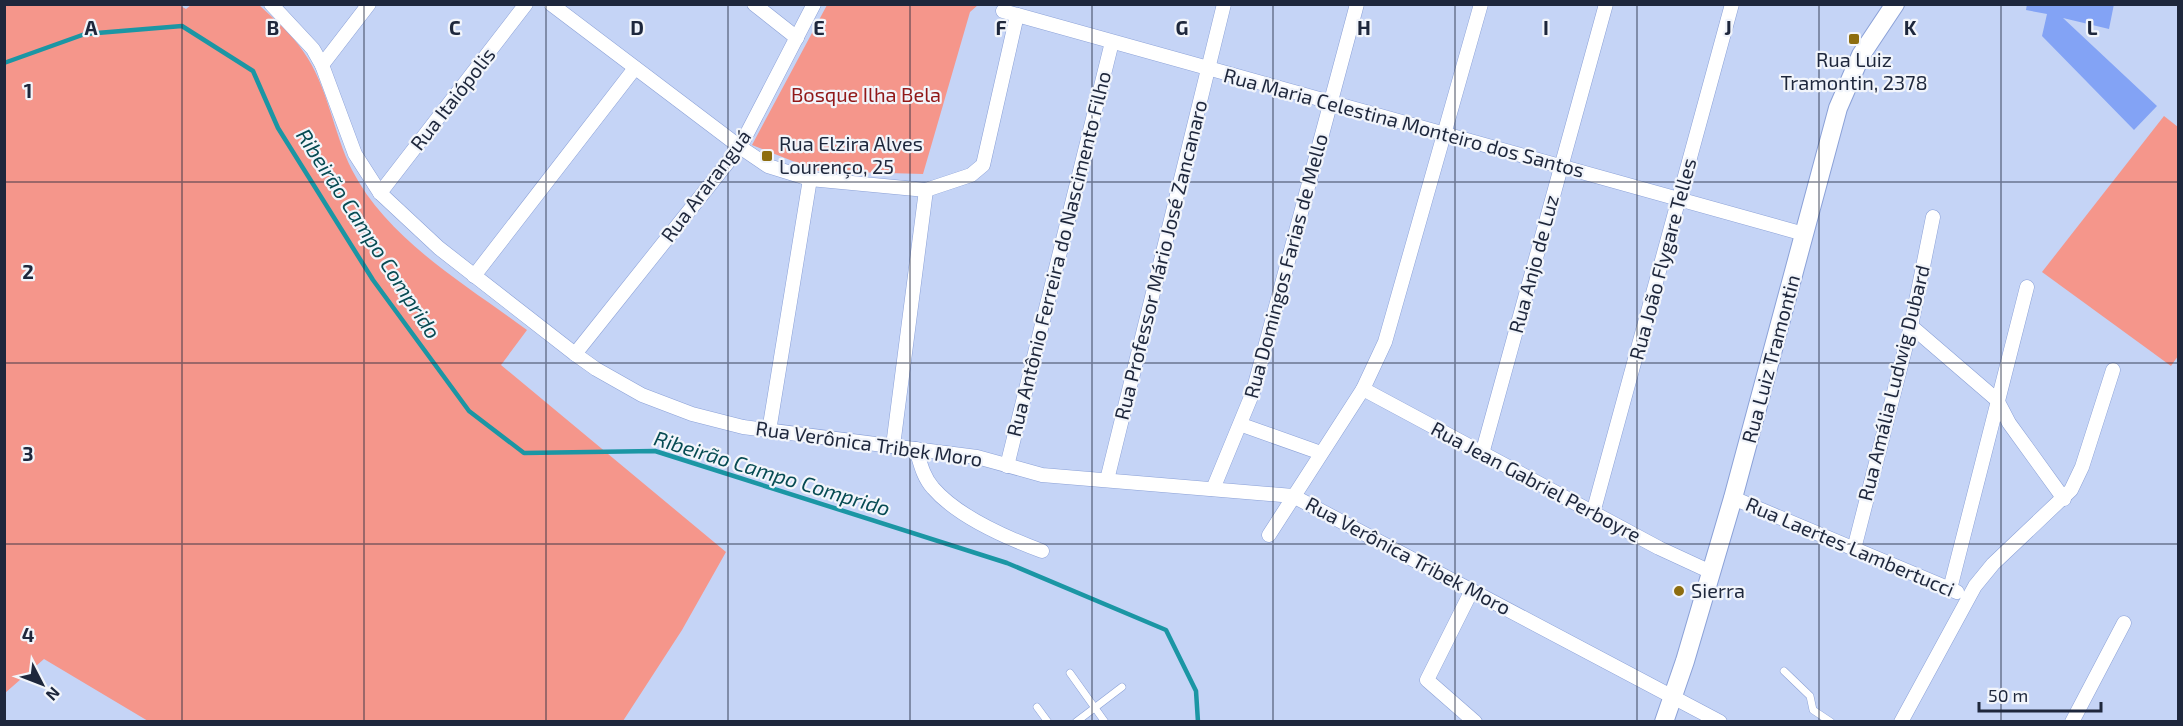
<svg xmlns="http://www.w3.org/2000/svg" width="2183" height="726" viewBox="0 0 2183 726" font-family="'Exo 2',sans-serif">
<rect width="100%" height="100%" fill="#c5d4f6"/>
<g fill="#f5968b">
<path d="M179 5 186 9 191 5H259C274 19 291 33 303 51 328 86 333 132 352 170 388 240 465 284 527 330L501 365 726 552 682 630 623 721H148L44 659 5 693V5Z"/>
<path d="M827 5H978L970 12 923 174 818 171 752 145Z"/>
<path d="M2164 116 2178 127V356L2171 366 2042 272Z"/>
</g>
<g fill="none" stroke-linecap="round" stroke-linejoin="round">
<path stroke="#1b96a4" stroke-width="4.5" d="M4 63 85 34 182 26 253 71 278 128 373 280 469 411 524 453 655 451 1007 563 1166 630 1196 691 1198 722"/>
</g>
<path fill="#83a3f5" d="M2027 4H2114L2109 29 2063 18 2157 106 2134 130 2042 36 2047 14 2026 10Z"/>
<g fill="none" stroke-linecap="round" stroke-linejoin="round">
<defs>
<g id="lane">
<path d="M1784 671 1810 696 1813 710 1831 722"/>
<path d="M1070 673 1105 722"/>
<path d="M1037 707 1048 722"/>
<path d="M1076 722 1122 687"/>
</g>
<g id="street">
<path d="M271 4 313 49 322 65 355 154 380 193 439 248 575 354 596 369 642 395 692 414 743 427 977 457 1042 475 1293 496 1720 722"/>
<path d="M551 4 740 147 768 166 810 179 926 190 971 175 983 165 1017 15"/>
<path d="M754 4 797 38"/>
<path d="M1003 11 1804 234"/>
<path d="M322 65 369 4"/>
<path d="M380 193 526 4"/>
<path d="M474 276 635 68"/>
<path d="M1911 326 1997 400 2009 423 2064 499"/>
<path d="M575 354 740 147 814 4"/>
<path d="M1363 389 1659 548 1711 572"/>
<path d="M1242 425 1321 453"/>
<path d="M769 431 810 179"/>
<path d="M893 446 926 190"/>
<path d="M916 449C920 462 923 477 933 488 958 517 1007 538 1042 551"/>
<path d="M1482 454 1606 4"/>
<path d="M1007 466 1112 42"/>
<path d="M1107 480 1224 4"/>
<path d="M1213 489 1253 392 1357 4"/>
<path d="M1733 498 1957 592"/>
<path d="M1593 513 1732 4"/>
<path d="M1269 535 1363 389 1385 342 1481 4"/>
<path d="M1854 549 1911 326 1933 217"/>
<path d="M1950 589 2027 287"/>
<path d="M1472 590 1427 680 1475 722"/>
<path d="M1901 722 1975 586 1993 564 2071 490 2082 467 2113 370"/>
<path d="M2072 722 2124 623"/>
</g>
<path id="secondary" d="M1664 722 1685 661 1733 498 1838 108 1861 55 1895 4"/>
</defs>
<use href="#lane" stroke="#8ba1d7" stroke-width="8"/>
<use href="#street" stroke="#8ba1d7" stroke-width="15"/>
<use href="#secondary" stroke="#8ba1d7" stroke-width="20"/>
<use href="#lane" stroke="#fff" stroke-width="7"/>
<use href="#street" stroke="#fff" stroke-width="14"/>
<use href="#secondary" stroke="#fff" stroke-width="18"/>
</g>
<path fill="none" stroke="#1e273c" stroke-width="1.5" stroke-opacity="0.55" d="M182 4V722M364 4V722M546 4V722M728 4V722M910 4V722M1092 4V722M1273 4V722M1455 4V722M1637 4V722M1819 4V722M2001 4V722M4 182H2178M4 363H2178M4 544H2178"/>
<g fill="#8d6d10" stroke="#f2f5fb" stroke-width="2">
<rect x="1848" y="33" width="12" height="12" rx="3"/>
<rect x="761" y="150" width="12" height="12" rx="3"/>
<circle cx="1679" cy="591" r="6"/>
</g>
<g text-anchor="middle" stroke-width="4.5" stroke-linejoin="round" paint-order="stroke">
<g font-size="20" fill="#1e273c" stroke="#f2f5fb" text-anchor="start">
<text x="1854" y="67" text-anchor="middle">Rua Luiz<tspan x="1854" dy="23">Tramontin, 2378</tspan></text>
<text x="779" y="151">Rua Elzira Alves<tspan x="779" dy="23">Lourenço, 25</tspan></text>
<text x="1691" y="598">Sierra</text>
</g>
<g font-size="20" fill="#911818" stroke="#f2f5fb">
<text x="866" y="102">Bosque Ilha Bela</text>
</g>
<g font-size="20" fill="#1e273c" stroke="#f2f5fb">
<text transform="translate(453 99) rotate(-52)" y="7">Rua Itaiópolis</text>
<text transform="translate(1404 123) rotate(15)" y="7">Rua Maria Celestina Monteiro dos Santos</text>
<text transform="translate(706 186) rotate(-53)" y="7">Rua Araranguá</text>
<text transform="translate(1059 254) rotate(-76)" y="7">Rua Antônio Ferreira do Nascimento Filho</text>
<text transform="translate(1663 259) rotate(-75)" y="7">Rua João Flygare Telles</text>
<text transform="translate(1161 260) rotate(-76)" y="7">Rua Professor Mário José Zancanaro</text>
<text transform="translate(1534 264) rotate(-75)" y="7">Rua Anjo de Luz</text>
<text transform="translate(1286 266) rotate(-75)" y="7">Rua Domingos Farias de Mello</text>
<text transform="translate(1771 359) rotate(-75)" y="7">Rua Luiz Tramontin</text>
<text transform="translate(1894 383) rotate(-76)" y="7">Rua Amália Ludwig Dubard</text>
<text transform="translate(869 444) rotate(8)" y="7">Rua Verônica Tribek Moro</text>
<text transform="translate(1536 482) rotate(28)" y="7">Rua Jean Gabriel Perboyre</text>
<text transform="translate(1850 547) rotate(23)" y="7">Rua Laertes Lambertucci</text>
<text transform="translate(1408 556) rotate(28)" y="7">Rua Verônica Tribek Moro</text>
</g>
<g font-size="21" font-style="italic" fill="#074b53" stroke="#f2f5fb">
<text transform="translate(368 234) rotate(57)" y="7">Ribeirão Campo Comprido</text>
<text transform="translate(772 474) rotate(17)" y="7">Ribeirão Campo Comprido</text>
</g>
</g>
<g font-size="20" text-anchor="middle" font-weight="bold" fill="#1e273c" stroke="#f2f5fb" stroke-width="4.5" stroke-linejoin="round" paint-order="stroke">
<text x="91" y="35">A</text>
<text x="273" y="35">B</text>
<text x="455" y="35">C</text>
<text x="637" y="35">D</text>
<text x="819" y="35">E</text>
<text x="1001" y="35">F</text>
<text x="1182" y="35">G</text>
<text x="1364" y="35">H</text>
<text x="1546" y="35">I</text>
<text x="1728" y="35">J</text>
<text x="1910" y="35">K</text>
<text x="2092" y="35">L</text>
<text x="28" y="98">1</text>
<text x="28" y="279">2</text>
<text x="28" y="461">3</text>
<text x="28" y="642">4</text>
</g>
<rect width="2183" height="726" fill="none" stroke="#1e273c" stroke-width="12"/>
<g transform="translate(42 684) rotate(132)" stroke="#f2f5fb" stroke-width="4.5" paint-order="stroke">
<path d="M0-4.5L10 22L0 15L-10 22Z" fill="#1e273c"/>
<text y="-9" font-size="16" font-weight="bold" text-anchor="middle" fill="#1e273c">N</text>
</g>
<path d="M1979 702v9h122v-9" fill="none" stroke="#1e273c" stroke-width="3"/>
<text x="1988" y="702" font-size="18" fill="#1e273c" stroke="#f2f5fb" stroke-width="4.5" paint-order="stroke">50 m</text>
</svg>
